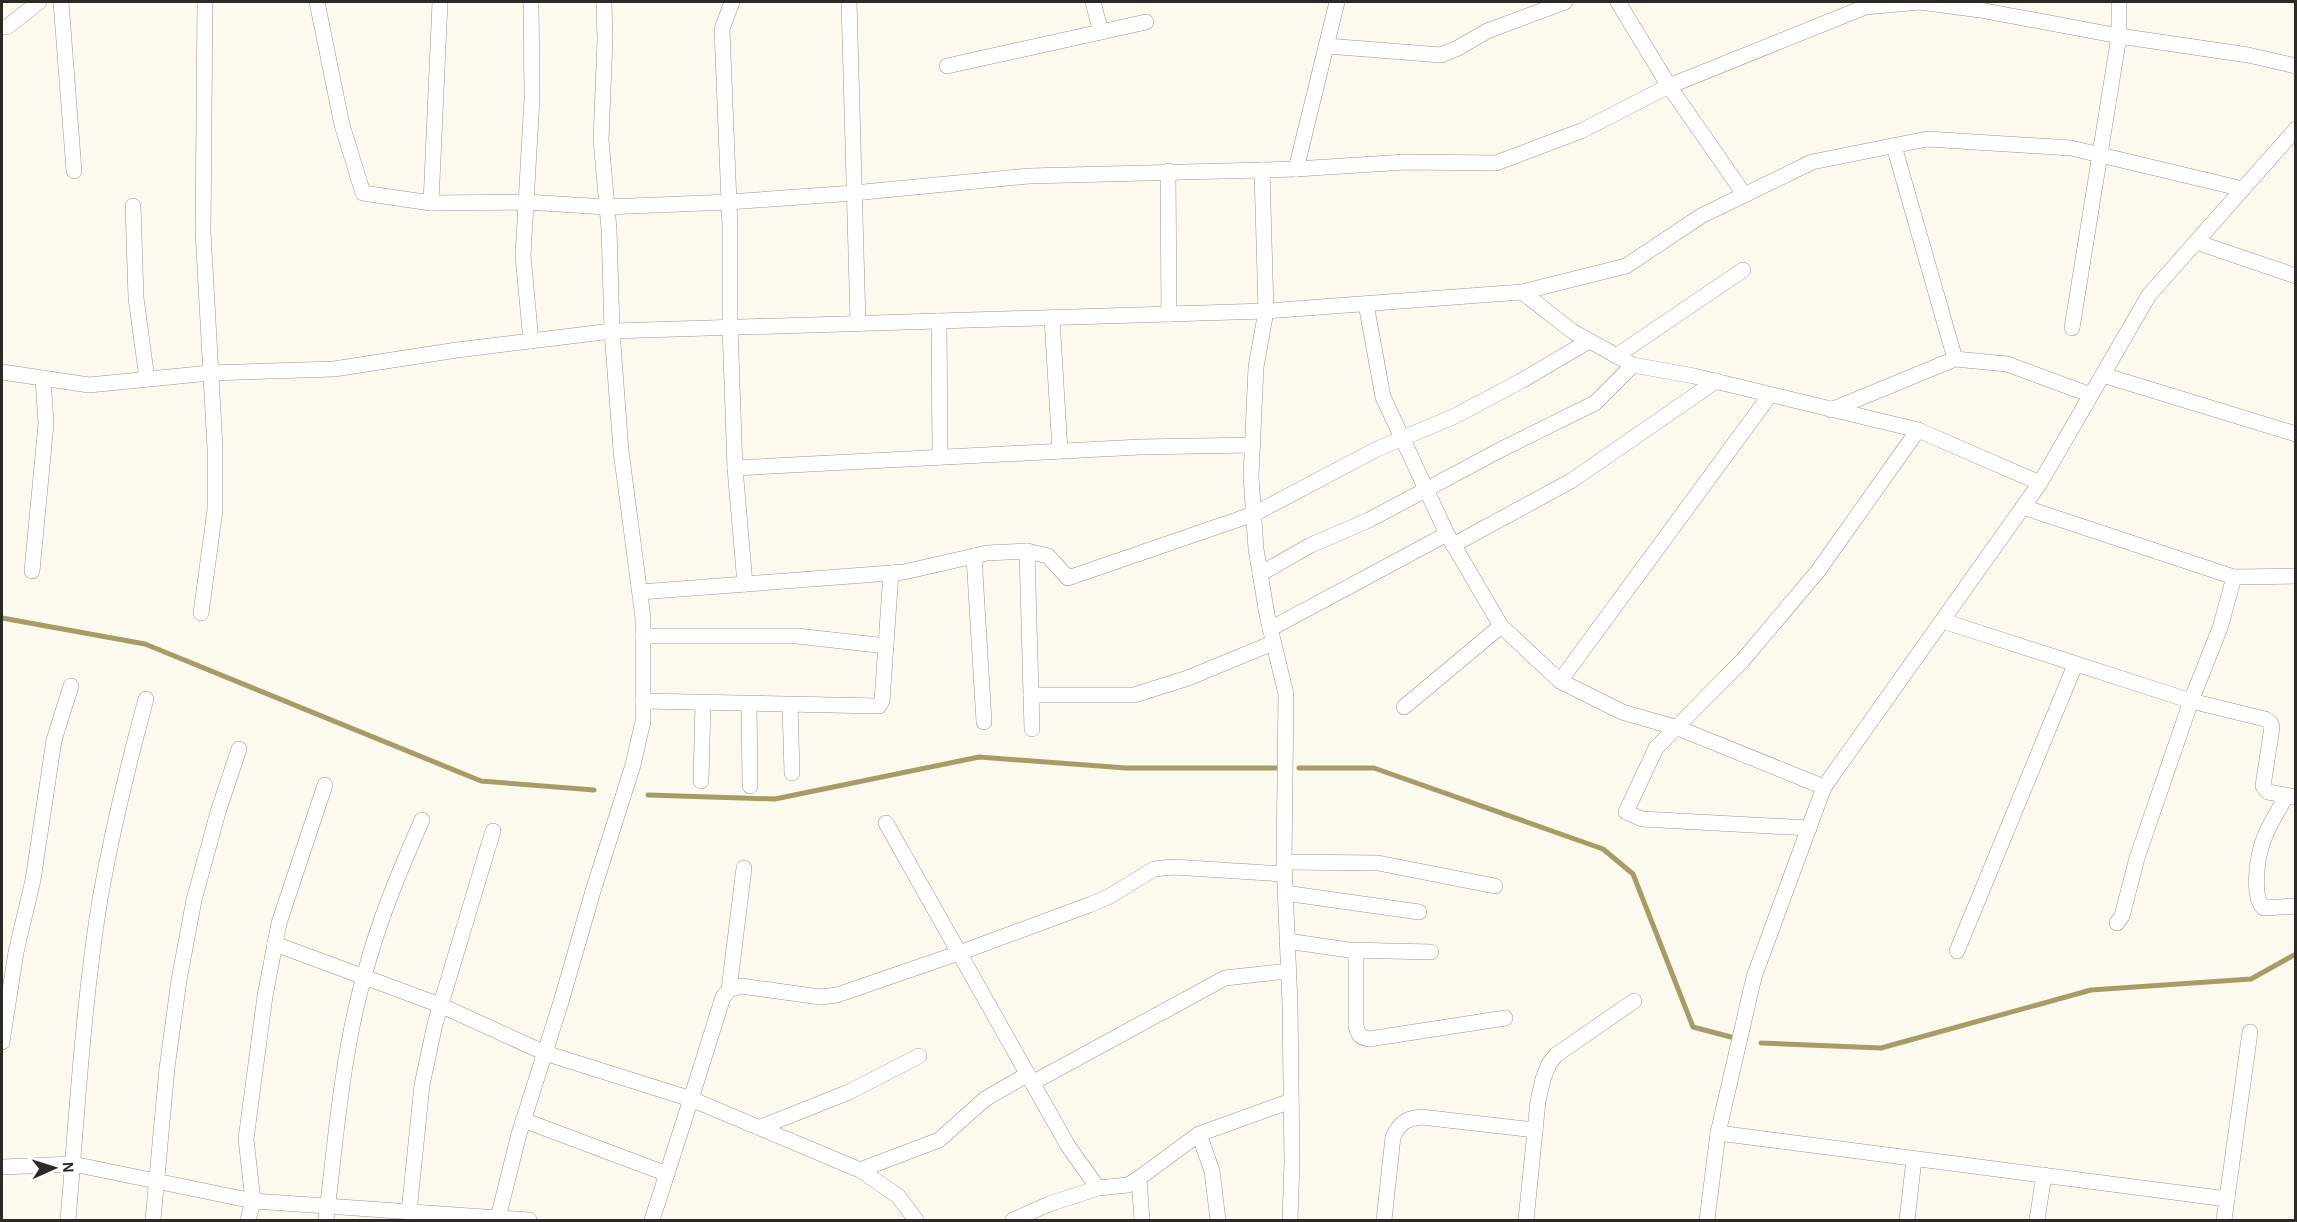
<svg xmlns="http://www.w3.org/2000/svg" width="2297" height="1222" viewBox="0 0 2297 1222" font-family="'Alegreya Sans',sans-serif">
<rect width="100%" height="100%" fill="#fcfaef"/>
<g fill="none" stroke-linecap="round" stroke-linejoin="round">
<g stroke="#a89c66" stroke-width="5">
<path d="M2 618 145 644 481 781 594 790"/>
<path d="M1299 768H1374L1603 849 1633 874 1693 1027 1731 1037"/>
<path d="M648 795 775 799 979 757 1126 768H1276"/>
<path d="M1761 1043 1881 1048 2091 990 2251 979 2296 954"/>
</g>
<defs>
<g id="minor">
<path d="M61 2 74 171"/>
<path d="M317 2 342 125 363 193 431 203 440 2"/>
<path d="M531 2 532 98 523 256 531 341"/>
<path d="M732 2 722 29 730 228V327L735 468 1140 447 1253 445"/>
<path d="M849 2 858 323"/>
<path d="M1093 2 1101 32"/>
<path d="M1618 2 1669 86 1744 194"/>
<path d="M2 27H7L39 2"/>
<path d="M1327 46 1441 55 1458 48 1487 31 1565 2"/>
<path d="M947 66 1146 22"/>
<path d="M1894 146 1955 359"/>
<path d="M1296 169 1337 2"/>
<path d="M1262 170 1266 311 1256 367 1251 476 1256 549 1267 615 1286 694 1284 862 1290 1005 1292 1162 1290 1220"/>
<path d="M1168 171 1169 314"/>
<path d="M431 203 526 202 607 207 729 202 854 193 1029 176 1296 169 1406 162 1496 163 1581 131 1669 86 1865 7 1920 2 1980 10 2119 36 2248 55 2296 66"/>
<path d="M133 206 136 298 147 379"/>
<path d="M2196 242 2296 276"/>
<path d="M1522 292 1572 331 1633 365 1694 376 1918 430 2040 483"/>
<path d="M1366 304 1383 397 1447 534 1501 626 1560 681 1622 712 1678 728 1824 787"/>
<path d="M1052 318 1060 451"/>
<path d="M939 321 940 457"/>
<path d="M2072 328 2119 36V2"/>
<path d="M1616 356 1743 270"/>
<path d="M2 372 89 385 210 373 334 369 457 350 612 331 1266 311 1522 292 1626 266 1701 216 1812 162 1927 139 2071 148 2243 189"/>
<path d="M2103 375 2296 434"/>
<path d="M1831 410 1955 359 2007 364 2091 395"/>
<path d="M735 468 745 584"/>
<path d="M2023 507 2234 577"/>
<path d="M1453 545 1571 481 1716 381"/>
<path d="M1027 551 1032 729"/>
<path d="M974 556 984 722"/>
<path d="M32 571 46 424 43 378"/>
<path d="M1260 574 1311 545 1369 520 1500 450 1595 403 1633 365"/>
<path d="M640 592 904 572 987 553 1027 551 1048 556 1068 578 1254 514 1377 449 1453 417 1521 381 1589 341"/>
<path d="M201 613 215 510V448L203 231 205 2"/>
<path d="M1943 621 2191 701 2265 719 2270 722 2272 727 2263 786 2268 792 2296 797"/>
<path d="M1270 629 1447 534"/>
<path d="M643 636H797L886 646"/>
<path d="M1560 681 1770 395"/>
<path d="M1031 695H1134L1188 678 1273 643"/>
<path d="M643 701 879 706 882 701 891 573"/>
<path d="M749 704 750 786"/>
<path d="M790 705 792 773"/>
<path d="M1404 707 1501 626"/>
<path d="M701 781 703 703"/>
<path d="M2286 796C2278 812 2265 830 2261 848 2257 861 2252 899 2264 908L2296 906"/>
<path d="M886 823 1068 1146 1098 1188"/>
<path d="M1809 828 1642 819 1626 812 1656 748 1743 660 1818 571 1918 430"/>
<path d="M1284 862 1378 863 1495 886"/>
<path d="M1285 893 1419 912"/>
<path d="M2117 923 2122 916 2137 858 2191 701 2220 628 2234 577 2296 576"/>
<path d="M1287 941 1349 950 1431 952"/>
<path d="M275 944 440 1005 545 1053 691 1099 723 997 729 990 741 986 820 997 837 995 959 953 1089 905 1110 896 1154 869 1173 867 1284 874"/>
<path d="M1356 951V1026C1358 1034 1360 1038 1369 1039L1505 1018"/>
<path d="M1957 951 2075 665"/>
<path d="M729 990 744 868"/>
<path d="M2 1042 16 952 33 880 54 740 71 686"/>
<path d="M1032 1083 1225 978 1288 971"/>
<path d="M523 1120 667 1174"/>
<path d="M761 1127 849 1092 919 1056"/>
<path d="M1718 1133 2227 1199"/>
<path d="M1199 1134 1212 1171 1218 1220"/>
<path d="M2 1167 73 1164 253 1201 529 1220"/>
<path d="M1139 1178 1142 1220"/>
<path d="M409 1212 422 1085 435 1024 493 831"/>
<path d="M498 1218 519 1134 561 1002 593 891 633 765 643 721V618L621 451 612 331 609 229 601 140 605 39 604 2"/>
<path d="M68 1220C77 1114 83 1005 100 899 112 832 128 765 146 699"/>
<path d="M153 1220 167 1068 179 980 194 900 218 812 239 749"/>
<path d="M248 1220 253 1201 246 1139 265 996 279 923 325 785"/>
<path d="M326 1220C336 1138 342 1053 365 973 379 920 400 870 422 820"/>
<path d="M652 1220 691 1099 860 1170"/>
<path d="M916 1220 898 1196 860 1170 939 1140 985 1099 1028 1074"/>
<path d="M1013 1220 1049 1204 1098 1188 1128 1185 1139 1178 1199 1134 1291 1101"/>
<path d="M1384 1220 1393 1137C1400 1123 1405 1119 1421 1117L1535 1130"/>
<path d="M1526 1220 1538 1101 1543 1079 1549 1064 1556 1055 1634 1001"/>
<path d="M1707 1220 1718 1133 1754 977 1824 787 2040 483 2149 295 2296 129"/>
<path d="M1907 1220 1914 1159"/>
<path d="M2037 1220 2044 1175"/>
<path d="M2224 1220 2250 1032"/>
</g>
</defs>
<use href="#minor" stroke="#98968b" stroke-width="16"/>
<use href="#minor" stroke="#fff" stroke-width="15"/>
</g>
<rect width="2297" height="1222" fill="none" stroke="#2b2a26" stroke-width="6"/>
<g transform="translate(54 1168) rotate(87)" stroke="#ffffff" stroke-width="4.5" paint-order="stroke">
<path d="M0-4.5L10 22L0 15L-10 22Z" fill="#2b2a26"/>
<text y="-9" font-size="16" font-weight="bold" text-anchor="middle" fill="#2b2a26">N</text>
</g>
</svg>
